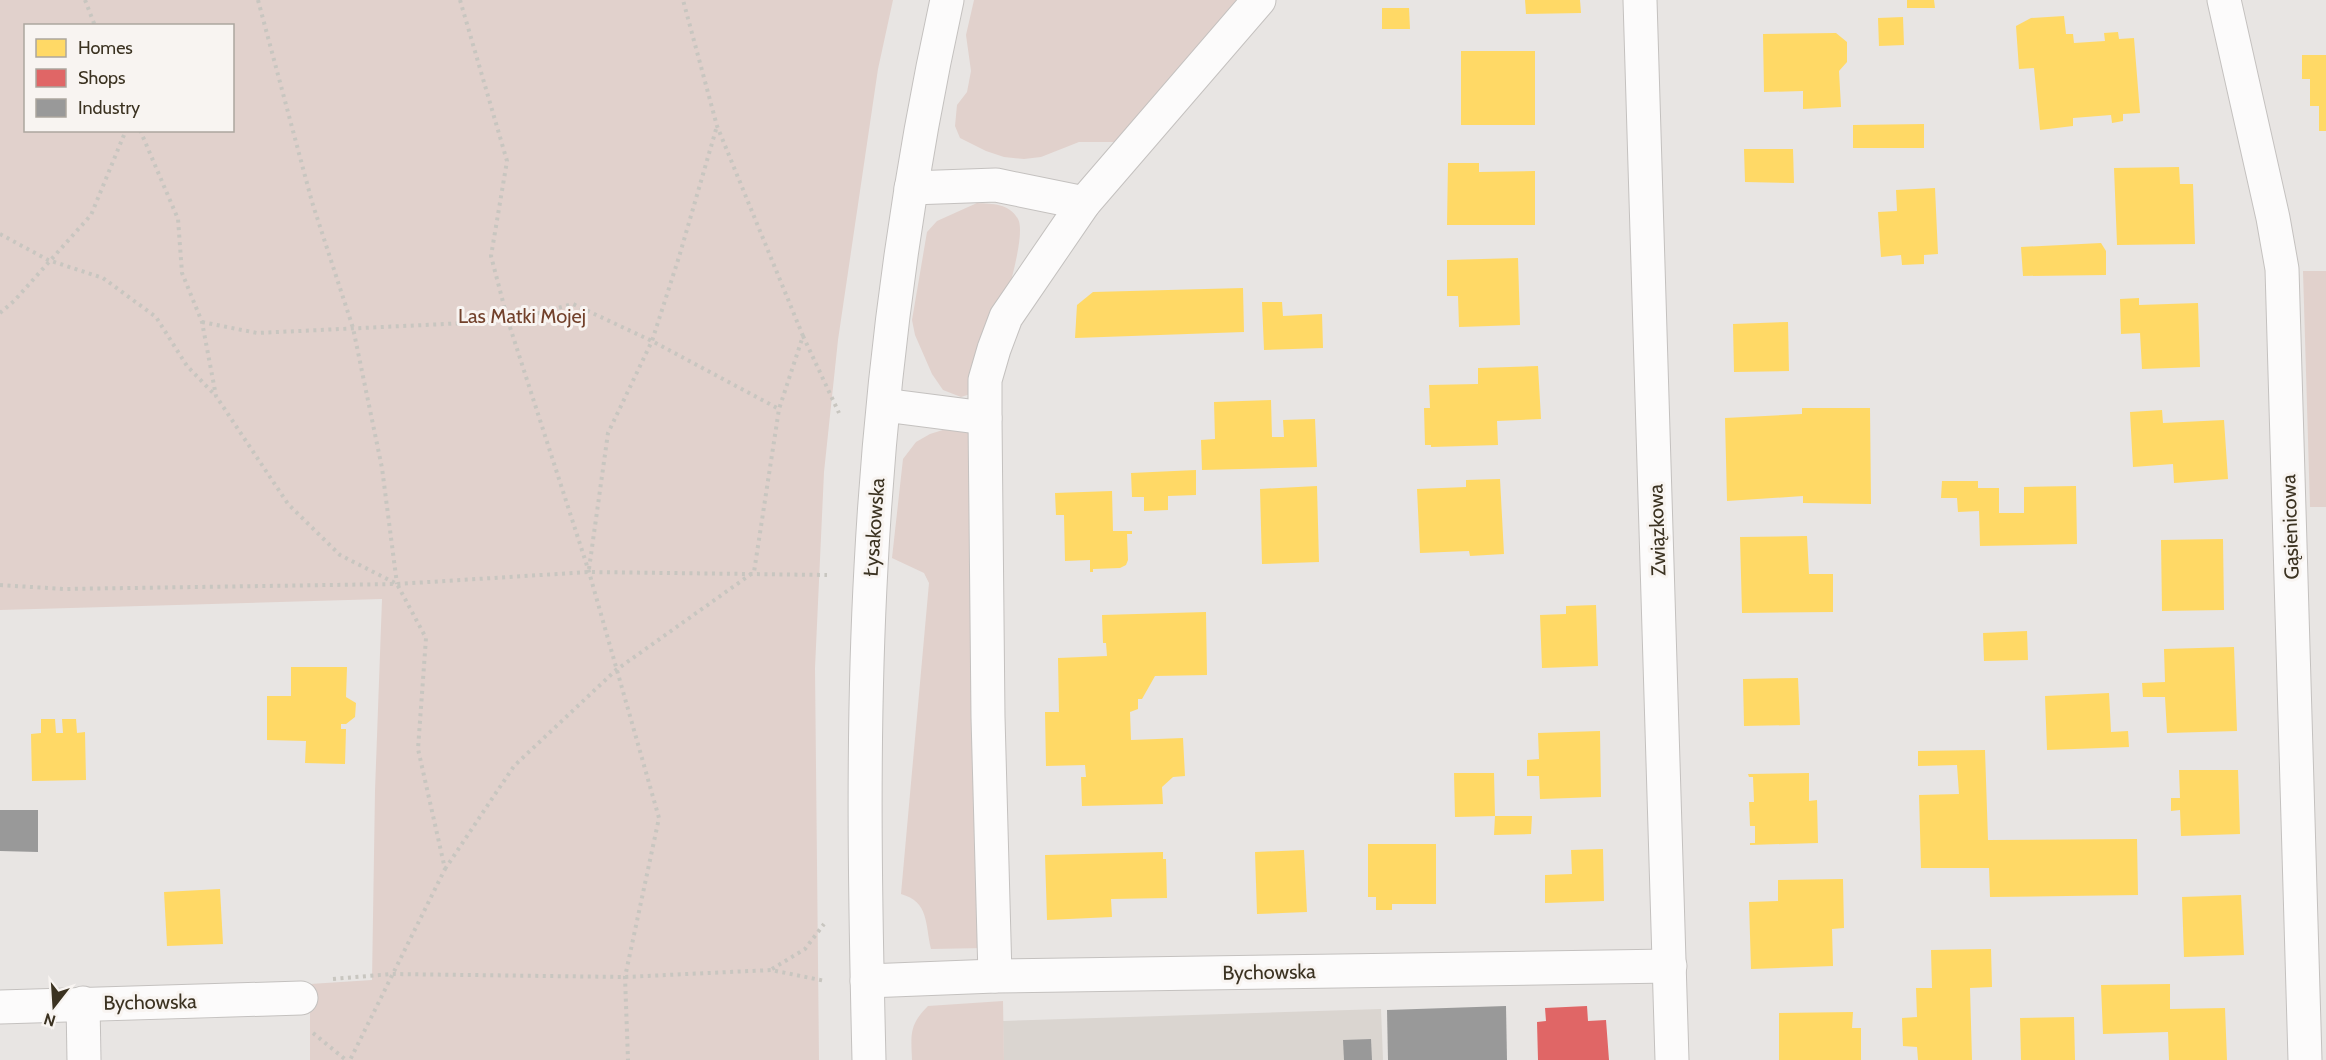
<svg xmlns="http://www.w3.org/2000/svg" width="2326" height="1060" viewBox="0 0 2326 1060" font-family="Cabin,sans-serif">
<rect width="100%" height="100%" fill="#e8e5e3"/>
<path fill="#dad5d0" d="M1381 1009 1383 1060H1004L1003 1021Z"/>
<g fill="#e1d1cc" fill-rule="evenodd">
<path d="M0 0H893L878 69 838 340 824 472 815 668 819 1060H310V984L372 980 375 791 382 599 0 610ZM26 26H232V130H26Z"/>
<path d="M974 0H1243L1124 142H1079L1041 157 1024 159 1004 157 986 151 960 138 955 126 957 105 967 92 971 71 966 35Z"/>
<path d="M977 203C993 204 1009 203 1018 219 1030 240 985 364 977 392L961 397 943 390 932 374 915 335 912 320 927 232 937 221Z"/>
<path d="M2303 271H2326V507H2310Z"/>
<path d="M946 429 968 431 975 442 985 948 931 949C925 923 929 902 901 894L929 583 924 573 892 558 903 459 916 442 930 434Z"/>
<path d="M1003 1001 1004 1060H912C911 1034 909 1025 928 1006Z"/>
</g>
<g fill="#ffd966">
<path d="M1525 0H1580L1581 13 1526 14Z"/>
<path d="M1907 0H1934L1935 8H1907Z"/>
<path d="M1382 8H1409L1410 29H1382Z"/>
<path d="M2064 16 2066 34H2073L2074 43 2105 41 2104 33 2118 32 2119 39 2134 38 2140 113 2123 114V121L2112 123 2111 115 2073 118V126L2040 130 2034 68 2019 69 2016 26 2031 18Z"/>
<path d="M1903 17 1904 45 1879 46 1878 18Z"/>
<path d="M1836 33 1847 42V62L1839 71 1841 107 1803 109V91L1764 92 1763 34Z"/>
<rect x="1461" y="51" width="74" height="74"/>
<path d="M2302 55H2326V131H2319V106H2310V79H2302Z"/>
<path d="M1924 124V148H1853V125Z"/>
<path d="M1744 149H1793L1794 183 1745 182Z"/>
<path d="M1448 163H1479V172L1535 171V225H1447Z"/>
<path d="M2179 167 2180 184H2193L2195 244 2117 245 2114 168Z"/>
<path d="M1935 188 1938 254 1924 255V264L1902 265 1901 255 1881 257 1878 212 1897 211 1896 190Z"/>
<path d="M2101 243 2106 251V275L2023 276 2021 247Z"/>
<path d="M1518 258 1520 325 1459 327 1458 296H1447V260Z"/>
<path d="M1243 288 1244 332 1075 338 1077 305 1093 292Z"/>
<path d="M2139 298V305L2198 303 2200 367 2142 369 2140 333 2121 334 2120 299Z"/>
<path d="M1262 302H1282L1283 316 1322 314 1323 348 1264 350Z"/>
<path d="M1788 322 1789 371 1734 372 1733 324Z"/>
<path d="M1538 366 1541 419 1497 421 1498 445 1431 447V445H1425L1424 408H1430L1429 385 1478 384V368Z"/>
<path d="M1271 400 1272 437H1284L1283 420 1315 419 1317 467 1202 470 1201 440 1215 439 1214 402Z"/>
<path d="M1802 408H1870L1871 504 1803 503V496L1727 501 1725 418 1802 414Z"/>
<path d="M2162 410 2163 423 2224 420 2228 479 2174 483 2173 464 2133 467 2130 412Z"/>
<path d="M1196 470V495L1168 496V510L1144 511V497H1132L1131 473Z"/>
<path d="M1500 479 1504 554 1470 556 1469 551 1420 553 1417 489 1466 487V480Z"/>
<path d="M1942 481H1978V488H1999V513H2024V487L2076 486 2077 544 1980 546 1979 511 1958 512 1957 498H1941Z"/>
<path d="M1317 486 1319 562 1262 564 1260 489Z"/>
<path d="M1112 491 1113 531H1132V534H1127L1128 560 1126 565 1120 568 1093 569V572H1090V560L1065 561 1064 515H1056L1055 493Z"/>
<path d="M1807 536 1809 574H1833V612L1742 613 1740 537Z"/>
<path d="M2223 539 2224 610 2162 611 2161 540Z"/>
<path d="M1596 605 1598 666 1542 668 1540 615 1566 614V606Z"/>
<path d="M1206 612 1207 675 1155 676 1142 699H1138V709L1130 712 1131 740 1183 738 1185 776 1173 777 1162 787 1163 804 1082 806 1081 777H1086L1085 765 1046 766 1045 712H1059L1058 658 1107 656 1106 643H1103L1102 615Z"/>
<path d="M2027 631 2028 660 1984 661 1983 633Z"/>
<path d="M2234 647 2237 731 2167 733 2165 697H2143L2142 683 2165 682 2164 649Z"/>
<path d="M291 667H347L346 697 356 703 355 717 346 724H341V729H346L345 764 305 763 306 741 267 740V696H291Z"/>
<path d="M1798 678 1800 725 1744 726 1743 679Z"/>
<path d="M2109 693 2111 732 2128 731 2129 747 2047 750 2045 696Z"/>
<path d="M41 719H55L56 733H63L62 719H76L77 733 85 732 86 780 32 781 31 734 41 733Z"/>
<path d="M1600 731 1601 797 1540 799 1539 776H1527V760L1539 759 1538 733Z"/>
<path d="M1985 750 1988 840 2137 839 2138 895 1990 897 1989 868H1921L1919 795 1959 794 1957 765 1918 766V751Z"/>
<path d="M2179 770H2238L2240 834 2181 836 2180 810 2171 811V798H2180Z"/>
<path d="M1454 773H1494L1495 816H1532L1531 834 1494 835 1495 816 1455 817Z"/>
<path d="M1809 773V801L1817 800 1818 843 1750 845V843H1755V826H1750L1749 802H1754L1753 777H1749L1748 774Z"/>
<path d="M1368 844H1436V904H1392V910H1376V897H1368Z"/>
<path d="M1603 849 1604 901 1545 903V875L1572 874 1571 850Z"/>
<path d="M1304 850 1307 912 1257 914 1255 852Z"/>
<path d="M1163 852V859H1166L1167 898 1111 899 1112 917 1047 920 1045 855Z"/>
<path d="M1843 879 1844 928 1832 929 1833 966 1751 969 1749 902 1778 901V880Z"/>
<path d="M220 889 223 944 167 946 164 892Z"/>
<path d="M2241 895 2244 955 2184 957 2182 897Z"/>
<path d="M1991 949 1992 987 1970 988 1972 1060H1918L1917 1047 1903 1046 1902 1018 1917 1017 1916 988H1932L1931 950Z"/>
<path d="M2170 984V1009L2225 1008 2227 1060H2169L2168 1032 2103 1034 2101 985Z"/>
<path d="M1853 1012 1852 1028H1861V1060H1779V1013Z"/>
<path d="M2074 1017 2075 1060H2021L2020 1018Z"/>
</g>
<path fill="#e06666" d="M1587 1006 1588 1021 1606 1020 1609 1060H1538L1537 1022 1546 1021 1545 1008Z"/>
<g fill="#999">
<path d="M0 810H38V852L0 851Z"/>
<path d="M1506 1006 1507 1060H1388L1387 1010Z"/>
<path d="M1371 1039 1372 1060H1344L1343 1040Z"/>
</g>
<g fill="none" stroke-linecap="round" stroke-linejoin="round">
<defs>
<g id="minor">
<path d="M1640 0 1672 1060"/>
<path d="M2224 0 2273 218 2282 269 2305 1060"/>
<path d="M911 188 996 185 1084 203"/>
<path d="M884 405 985 418"/>
<path d="M995 976 988 717 985 418V380L994 349 1006 317 1084 203 1259 0"/>
<path d="M867 981 995 976 1670 966"/>
<path d="M83 1003 84 1060"/>
<path d="M0 1007 301 998"/>
<path d="M869 1060C865 896 862 731 871 567 881 376 906 187 947 0"/>
</g>
</defs>
<use href="#minor" stroke="#c4c1bf" stroke-width="35"/>
<g stroke="#c8c6c0" stroke-width="4" stroke-dasharray="3 4.5" stroke-linecap="butt">
<path d="M85 0 95 26"/>
<path d="M258 0 312 202 353 328 382 468 397 584"/>
<path d="M460 0 507 161 491 256 508 321 589 572 659 818 625 977 628 1060"/>
<path d="M140 130 178 219 182 273 202 322 216 396 288 504 340 555 397 584 426 638 418 749 445 869 350 1060"/>
<path d="M0 234 48 260 103 278 156 317 187 366 216 396"/>
<path d="M0 313 14 301 91 215 126 130"/>
<path d="M202 322 257 333 508 321 573 304 652 341 779 409"/>
<path d="M803 336 839 413"/>
<path d="M589 569 608 433 652 341 679 257 717 126"/>
<path d="M0 585 63 589 397 584 589 572 827 575"/>
<path d="M445 869 514 766 616 670 754 572 779 409 803 336 717 126 683 0"/>
<path d="M772 969 805 949 824 924"/>
<path d="M333 979 391 974 625 977 771 970 825 981"/>
<path d="M313 1033 346 1060"/>
</g>
<use href="#minor" stroke="#fcfbfb" stroke-width="33"/>
</g>
<g text-anchor="middle" stroke-width="6" stroke-linejoin="round" paint-order="stroke">
<g font-size="20" fill="#72412b" stroke="#f8f4f1">
<text x="522" y="323">Las Matki Mojej</text>
</g>
<g font-size="20" fill="#3b3221" stroke="#f8f4f1">
<text transform="translate(874 527) rotate(-86)" y="7">Łysakowska</text>
<text transform="translate(2290 527) rotate(-92)" y="7">Gąsienicowa</text>
<text transform="translate(1657 530) rotate(-92)" y="7">Związkowa</text>
<text transform="translate(1269 972) rotate(-1)" y="7">Bychowska</text>
<text transform="translate(150 1002) rotate(-1)" y="7">Bychowska</text>
</g>
</g>
<rect x="24" y="24" width="210" height="108" fill="#f8f4f1" stroke="#aca69e" stroke-width="1.5"/>
<rect x="36" y="39" width="30" height="18" fill="#ffd966" stroke="#aca69e" stroke-width="1.5"/>
<text x="78" y="54" font-size="18" fill="#3b3221">Homes</text>
<rect x="36" y="69" width="30" height="18" fill="#e06666" stroke="#aca69e" stroke-width="1.5"/>
<text x="78" y="84" font-size="18" fill="#3b3221">Shops</text>
<rect x="36" y="99" width="30" height="18" fill="#999999" stroke="#aca69e" stroke-width="1.5"/>
<text x="78" y="114" font-size="18" fill="#3b3221">Industry</text>
<g transform="translate(54 1006) rotate(197)" stroke="#f8f4f1" stroke-width="4.5" paint-order="stroke">
<path d="M0-4.5L10 22L0 15L-10 22Z" fill="#3b3221"/>
<text y="-9" font-size="16" font-weight="bold" text-anchor="middle" fill="#3b3221">N</text>
</g>
</svg>
